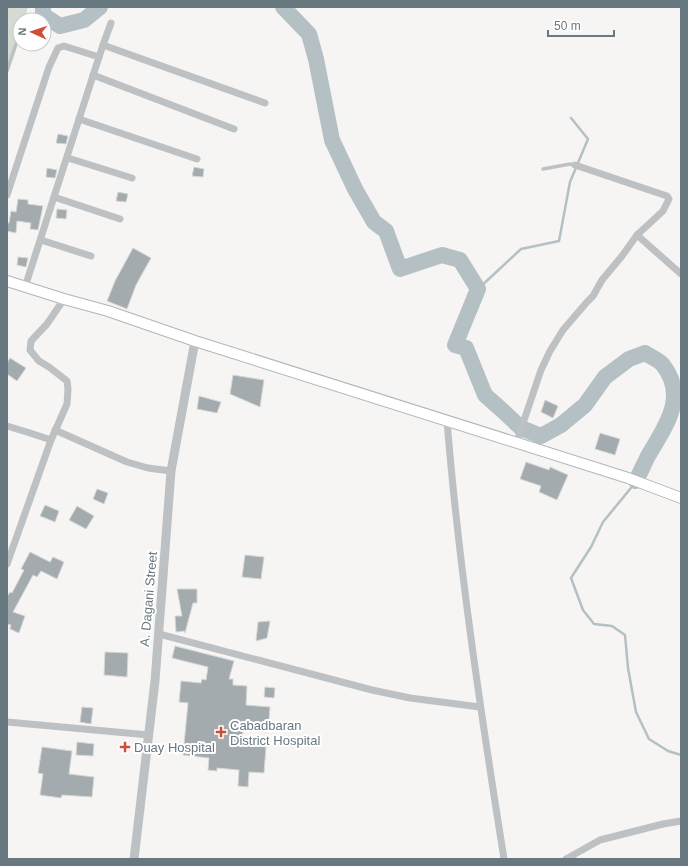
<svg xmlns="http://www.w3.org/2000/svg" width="688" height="866" viewBox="0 0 688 866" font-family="Helvetica,sans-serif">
<rect width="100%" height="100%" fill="#f6f5f3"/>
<path fill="#d6dad2" d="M7 7H28L24 20H20V32L7 71Z"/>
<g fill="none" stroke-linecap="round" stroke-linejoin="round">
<g stroke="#b4c0c3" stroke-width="2.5">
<path d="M478 289 521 249 559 241 570 182 588 139 571 118"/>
<path d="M635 483 603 522 591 547 571 578 583 610 594 624 612 626 625 635 628 668 636 712 649 739 668 751 681 755"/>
</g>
<g stroke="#b4c0c3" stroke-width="16">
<path d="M43 7V15L60 26 84 20 100 7"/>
<path d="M283 7 309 34 316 59 332 140 355 189 374 222 386 231 400 269 442 255 460 260 478 289 455 345 466 348 485 395 503 411 521 428 541 436 561 425 585 405 605 377 629 359 645 353C651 357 659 360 663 365 688 397 665 427 648 456 644 464 640 473 636 481"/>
</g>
</g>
<g fill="#a3abaf" stroke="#d7d7d5">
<path d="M58 134 68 136 66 144 56 143Z"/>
<path d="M194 167 204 169 203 177 192 176Z"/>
<path d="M47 168 57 170 55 178 46 177Z"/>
<path d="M118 192 128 194 126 202 116 201Z"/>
<path d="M18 199 28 200V204L43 206 38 230 30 229 31 223 17 221 16 233 7 231V223H9L11 211 16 212Z"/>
<path d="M57 209 67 210 66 219 56 218Z"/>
<path d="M133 248 151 258 136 285 127 309 107 301 115 281Z"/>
<path d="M18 257 28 258 26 267 17 265Z"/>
<path d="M10 358 26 368 17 381 7 374V363Z"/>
<path d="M233 375 264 380 260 407 230 394Z"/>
<path d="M199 396 221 402 217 413 197 409Z"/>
<path d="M545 400 558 406 553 418 541 412Z"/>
<path d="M600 433 620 439 615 455 595 449Z"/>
<path d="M526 462 549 470 550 467 568 475 557 500 539 492 541 486 520 479Z"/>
<path d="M97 489 108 493 104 504 93 499Z"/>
<path d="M45 505 59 511 55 522 40 516Z"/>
<path d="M77 506 94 516 86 529 69 520Z"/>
<path d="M30 552 50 562 53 557 64 562 57 579 41 571 37 577 33 575 13 612 25 616 19 633 10 629 11 625 7 624V597L10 592 12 593 24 570 21 569Z"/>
<path d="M245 555 264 557 261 579 242 577Z"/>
<path d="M177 589H197V603H193L185 633 184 631 176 632 175 616H182Z"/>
<path d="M270 621 267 638 256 641 258 622Z"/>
<path d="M175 646 234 661 229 679H233V685L247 686 246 705 270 707 268 732 243 730 242 745 266 747 264 773 249 772 248 787 238 786 239 770 217 768V771L208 770 209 758 183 755 188 703 179 702 181 681 201 683 202 679 206 680 208 667 172 658Z"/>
<path d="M105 652 128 653 127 677 104 675Z"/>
<path d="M265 687 275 688 274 698 264 697Z"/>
<path d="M82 707 93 708 91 724 80 722Z"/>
<path d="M77 742 94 744 93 756 76 755Z"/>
<path d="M42 747 72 751 69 774 94 777 92 797 62 795 61 798 40 795 43 774 38 773Z"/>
</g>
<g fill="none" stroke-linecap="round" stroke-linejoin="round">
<defs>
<path id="secondary" d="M7 281 64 299 108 311 195 341 628 478 681 498"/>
</defs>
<use href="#secondary" stroke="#b0b5b9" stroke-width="12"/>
<g stroke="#bdc1c4" stroke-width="3.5">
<path d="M7 71 20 32"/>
<path d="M543 169 570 164 575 165"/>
</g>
<g stroke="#bdc1c4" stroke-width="7">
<path d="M103 45 111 23"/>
<path d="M99 57 103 45 265 103"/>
<path d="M93 75 234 129"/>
<path d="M79 119 197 159"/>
<path d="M68 158 132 178"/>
<path d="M7 195 49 67 58 48 64 46 99 57 25 287"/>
<path d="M54 197 120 219"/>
<path d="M637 235 681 274"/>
<path d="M41 240 91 256"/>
<path d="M447 421C459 568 481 714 504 859"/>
<path d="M7 426 30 433 51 440"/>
<path d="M55 430 127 462 148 468 171 471"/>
<path d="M516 444 541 370 550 351 563 330 587 302 593 296 602 280 622 256 637 235 663 211 669 199 667 196 664 195 575 165"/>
<path d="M7 564 51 440 67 404 68 389 67 381 49 367 39 361 30 350 31 341 47 324 64 299"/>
<path d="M159 634 372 690 410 698 480 707"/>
<path d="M7 722 149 735"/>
<path d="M566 859 600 840 663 824 681 821"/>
</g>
<path stroke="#bdc1c4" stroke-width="9" d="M134 859 155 681 171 471 195 341"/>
<use href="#secondary" stroke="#fff" stroke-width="10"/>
</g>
<g fill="#d04e38" stroke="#fff" stroke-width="1.5">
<path d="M219 726h4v4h4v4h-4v4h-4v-4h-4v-4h4z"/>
<path d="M123 741h4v4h4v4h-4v4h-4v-4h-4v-4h4z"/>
</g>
<g text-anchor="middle" stroke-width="4" stroke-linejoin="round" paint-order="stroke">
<g font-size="13" fill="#687881" stroke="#fff">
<text transform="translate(148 599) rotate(-85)" y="5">A. Dagani Street</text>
</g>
<g font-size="13" fill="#687881" stroke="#fff" text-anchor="start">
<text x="230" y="730">Cabadbaran<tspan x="230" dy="15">District Hospital</tspan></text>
<text x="134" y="752">Duay Hospital</text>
</g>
</g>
<rect width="688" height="866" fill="none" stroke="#687881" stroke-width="16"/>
<g transform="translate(32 32) rotate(273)"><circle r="19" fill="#ffffff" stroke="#c3c9cd"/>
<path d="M0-3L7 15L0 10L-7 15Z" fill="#d04e38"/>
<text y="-6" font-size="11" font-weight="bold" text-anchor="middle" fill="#687881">N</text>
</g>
<path d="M548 30v6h66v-6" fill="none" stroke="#687881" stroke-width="2"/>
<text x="554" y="30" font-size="12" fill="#687881" stroke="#ffffff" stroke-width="3" paint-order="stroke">50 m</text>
</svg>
